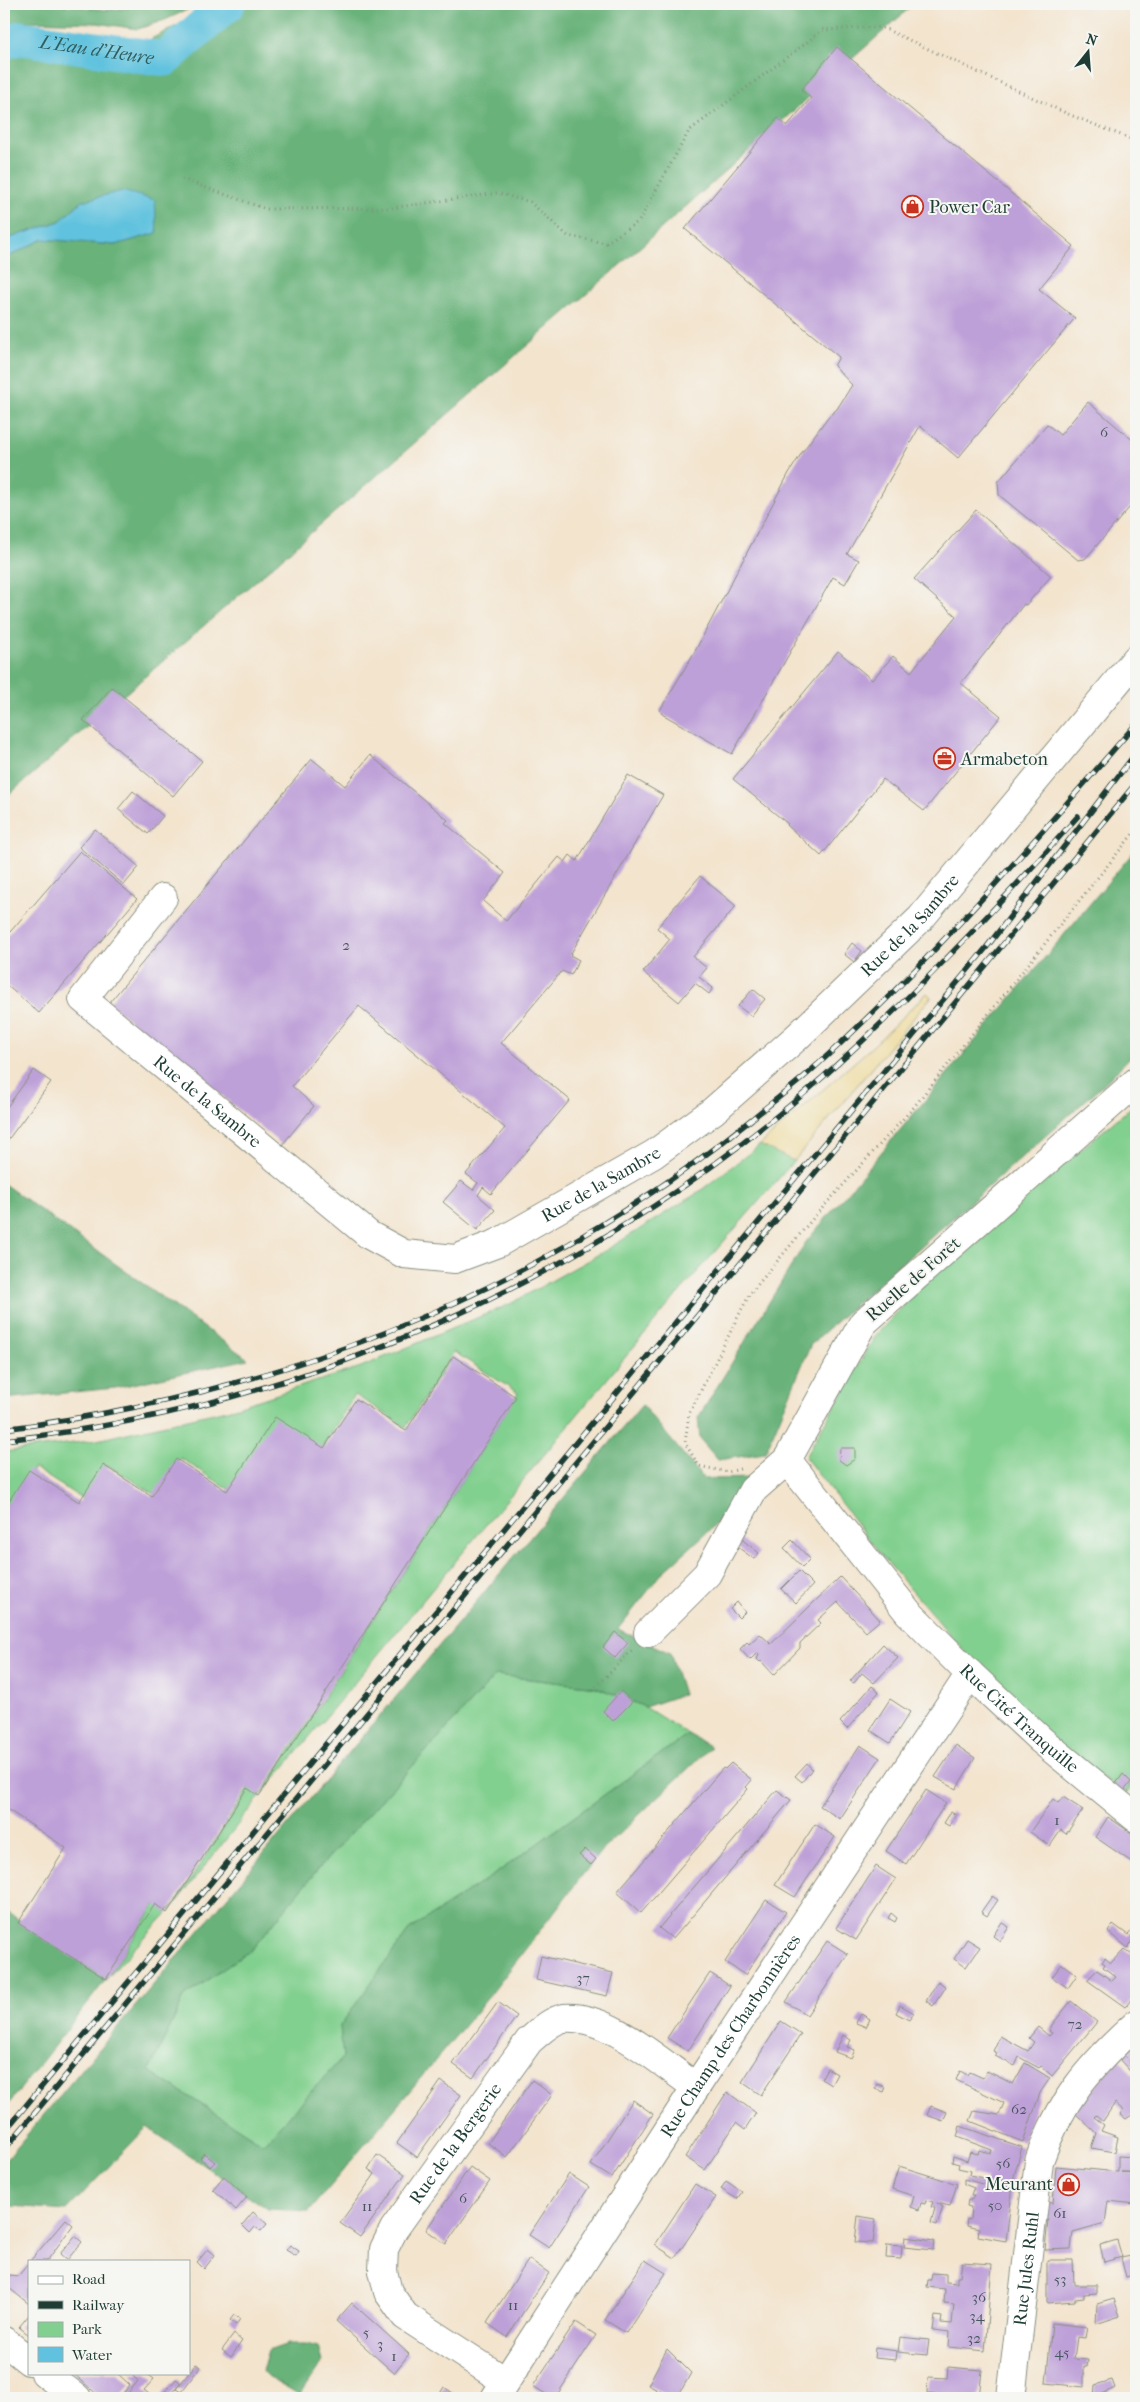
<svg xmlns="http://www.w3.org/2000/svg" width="1140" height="2402" viewBox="0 0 1140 2402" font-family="'IM FELL French Canon',serif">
<rect width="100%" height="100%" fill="#f6f6f2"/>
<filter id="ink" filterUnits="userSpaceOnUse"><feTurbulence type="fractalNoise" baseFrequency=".02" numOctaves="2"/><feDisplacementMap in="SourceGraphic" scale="10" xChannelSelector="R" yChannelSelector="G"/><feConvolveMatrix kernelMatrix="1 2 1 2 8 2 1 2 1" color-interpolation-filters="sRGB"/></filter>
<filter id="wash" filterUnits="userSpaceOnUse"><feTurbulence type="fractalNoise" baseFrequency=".0096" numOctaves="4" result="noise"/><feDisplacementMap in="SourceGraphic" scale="20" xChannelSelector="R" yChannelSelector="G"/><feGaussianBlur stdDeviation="1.12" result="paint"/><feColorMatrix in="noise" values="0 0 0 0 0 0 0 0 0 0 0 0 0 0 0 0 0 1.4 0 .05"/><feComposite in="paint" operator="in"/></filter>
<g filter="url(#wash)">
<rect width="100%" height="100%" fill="#f3e4ce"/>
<g fill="#82d08f" stroke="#508662">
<path d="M1136 1103V1772L1128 1793 1041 1740 882 1556 805 1457 876 1335 932 1275Z"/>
<path d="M760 1145 794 1161 672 1301 262 1794 170 1910 108 1977 157 1902 171 1910 250 1786 262 1794 518 1393 454 1352 406 1427 355 1395 321 1449 230 1490 180 1458 156 1495 107 1465 84 1500 34 1468 9 1506 4 1503V1452L97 1440 231 1409 361 1367 510 1304 608 1249 696 1194Z"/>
<path d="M496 1675 596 1687 645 1707 688 1734 501 1870 409 1930 340 2026 343 2057 263 2144 149 2071 185 1996 252 1949 318 1869Z"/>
</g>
<g fill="#69b27a" stroke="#447857">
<path d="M4 4H56L108 10 162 4H200L165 20 138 29 96 23 30 21 4 24Z"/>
<path d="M220 4H914L620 265 4 799V263L6 258 43 239 115 245 157 233 82 201 60 221 4 240V50L123 53Z"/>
<path d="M1136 849V1051L1103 1085 811 1344 765 1453 718 1460 700 1439 698 1418 806 1242Z"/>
<path d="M4 1184 248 1359 115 1388 4 1399Z"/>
<path d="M642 1405 704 1479 757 1478 725 1516 663 1572 618 1629 670 1653 683 1694 645 1707 596 1687 496 1675 318 1869 252 1949 185 1996 149 2071 263 2144 343 2057 340 2026 409 1930 501 1870 688 1734 711 1747 601 1851 491 1994 309 2211 268 2209 147 2127 67 2210 11 2206 4 2213V2162Z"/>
<path d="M4 1910 108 1977 4 2110Z"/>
<path d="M288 2344H306L318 2347 322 2362 300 2395 267 2376 262 2371 268 2351Z"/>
</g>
<path fill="#eeda9e" stroke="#868c69" d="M927 993 931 997 794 1161 760 1145 874 1045Z"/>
<path fill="#60c2de" stroke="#408089" d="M122 191 155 200 157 233 115 245 43 239 6 258 4 263V240L60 221 82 201Z"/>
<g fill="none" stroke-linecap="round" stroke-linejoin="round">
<path stroke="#60c2de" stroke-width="35" id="s1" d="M4 42 21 38 165 59 228 4"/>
</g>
<g id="blocks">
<g fill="#bea0d8">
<path d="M837 47 1074 246 1039 289 1075 318 958 458 920 426 847 554 859 560 845 584 833 577 732 754 662 714 660 710 694 653 789 473 803 451 828 417 837 409 852 385 834 366 839 357 685 229 778 118 787 126 811 98 801 90Z"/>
<path d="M1088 402 1136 443V500L1085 559 1078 560 999 495 998 482 1047 424 1060 435Z"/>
<path d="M976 510 1051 576 1026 605 1024 604 961 683 1001 716 924 811 883 779 821 856 787 825 788 824 733 779 838 651 872 680 893 656 911 672 956 616 914 579Z"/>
<path d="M112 687 202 761 173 796 83 720Z"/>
<path d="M370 755 448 820 445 823 505 873 483 901 506 921 559 857 565 862 570 855 577 861 628 775 663 795 570 955 579 960 571 975 562 971 501 1043 570 1100 491 1194 483 1187 478 1195 495 1210 477 1230 443 1202 461 1181 473 1190 478 1183 466 1174 505 1128 359 1006 292 1086 314 1106 282 1145 109 1003 312 759 345 786Z"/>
<path d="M133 791 163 816 148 834 118 809Z"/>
<path d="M95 829 139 867 124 885 79 847Z"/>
<path d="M80 851 137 899 39 1013 4 983V939Z"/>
<path d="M700 876 736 906 693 957 707 968 699 977 713 988 709 994 695 983 679 1002 643 972 670 939 657 928Z"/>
<path d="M852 943 862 951 854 962 844 954Z"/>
<path d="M753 989 765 999 751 1016 738 1006Z"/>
<path d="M34 1070 51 1082 4 1145V1111Z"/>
<path d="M453 1356 516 1397 259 1796 247 1788 167 1913 155 1904 106 1979 18 1923 66 1848 4 1807V1506L5 1507 29 1470 79 1502 103 1465 152 1496 176 1459 227 1491 275 1417 324 1448 356 1399 406 1431Z"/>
<path d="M840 1448H855V1459L846 1465 839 1460Z"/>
<path d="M740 1538 759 1553 754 1559 735 1545Z"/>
<path d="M792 1540 810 1559 802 1567 784 1548Z"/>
<path d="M799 1571 813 1585 796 1603 781 1589Z"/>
<path d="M840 1577 880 1620 866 1632 838 1602 818 1620 821 1623 800 1643V1648L774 1675 761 1661 760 1662 757 1659 759 1655 757 1653 750 1660 740 1649 747 1642 749 1644 760 1634 771 1644Z"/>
<path d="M737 1602 745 1612 739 1618 730 1609Z"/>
<path d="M615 1632 628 1643 615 1658 603 1647Z"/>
<path d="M883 1644 898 1658 874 1683 862 1673 854 1683 850 1681Z"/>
<path d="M872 1686 879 1692 847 1729 840 1722Z"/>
<path d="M621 1691 632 1702 613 1721 603 1711Z"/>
<path d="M890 1699 910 1712 890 1743 870 1730Z"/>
<path d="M860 1745 880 1758 840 1819 820 1806Z"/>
<path d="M956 1745 975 1758 956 1789 935 1777Z"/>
<path d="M731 1763 752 1780 746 1787 748 1789 641 1913 617 1892 723 1768 725 1769Z"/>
<path d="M807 1763 812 1769 802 1782 795 1776Z"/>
<path d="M1123 1774 1131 1782 1120 1796 1112 1789Z"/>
<path d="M777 1790 791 1800 673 1939 659 1928Z"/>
<path d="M926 1790 946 1803 906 1864 886 1851Z"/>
<path d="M1063 1797 1083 1810 1066 1834 1061 1830 1050 1846 1030 1832 1053 1799 1058 1803Z"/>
<path d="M951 1812 956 1815 949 1826 944 1823Z"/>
<path d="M1108 1817 1136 1836V1865L1095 1837Z"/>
<path d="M815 1824 835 1837 795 1897 775 1885Z"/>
<path d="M585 1849 596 1859 591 1865 579 1855Z"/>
<path d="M876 1866 896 1879 856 1940 836 1928Z"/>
<path d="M992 1896 998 1900 987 1916 981 1912Z"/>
<path d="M766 1900 786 1912 745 1975 725 1962Z"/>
<path d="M891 1913 897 1918 895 1922 888 1918Z"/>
<path d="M1002 1922 1009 1927 1000 1941 993 1936Z"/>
<path d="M1113 1924 1128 1935 1136 1925V1942L1133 1939 1128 1948 1108 1932Z"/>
<path d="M967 1939 980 1947 966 1967 954 1959Z"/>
<path d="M827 1941 848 1954 807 2015 786 2002Z"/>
<path d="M1124 1949 1135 1957 1136 1956V1995L1125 2007 1087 1980 1097 1970 1112 1981 1116 1977 1103 1967 1105 1964 1102 1962 1105 1958 1111 1963Z"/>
<path d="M541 1956 613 1973 607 1996 536 1980Z"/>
<path d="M1062 1964 1077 1975 1068 1988 1052 1977Z"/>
<path d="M710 1973 730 1986 688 2051 667 2038Z"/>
<path d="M938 1981 946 1987 933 2006 926 2001Z"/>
<path d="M1071 2001 1097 2022 1052 2076 1041 2066 1039 2068 1019 2057 1015 2066 995 2056 997 2053 993 2051 1000 2036 1028 2051 1034 2042 1029 2038 1038 2027 1049 2036 1052 2033 1049 2031 1052 2025Z"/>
<path d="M498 2002 517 2016 473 2078 453 2064Z"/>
<path d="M900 2005 914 2013 909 2020 896 2013Z"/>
<path d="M861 2014 870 2019 866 2027 856 2023Z"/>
<path d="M781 2021 801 2034 761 2095 742 2082Z"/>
<path d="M843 2035 851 2040 847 2047 855 2050 851 2058 835 2052Z"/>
<path d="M1136 2045V2071L1124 2055Z"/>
<path d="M1119 2059 1136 2078V2112L1126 2119 1120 2114 1123 2110 1115 2103 1103 2121 1096 2115 1094 2117 1104 2125 1101 2131 1118 2137 1115 2152 1091 2148 1096 2133 1074 2112 1081 2102Z"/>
<path d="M1025 2063 1050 2078 1040 2093 1023 2142 970 2121 974 2111 999 2115 1004 2103 956 2080 960 2071 968 2075 970 2072 983 2078 987 2071 1013 2084Z"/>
<path d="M827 2068 837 2074 831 2085 821 2079Z"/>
<path d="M532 2080 552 2095 507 2157 488 2143Z"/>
<path d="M441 2081 461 2095 417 2157 397 2143Z"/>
<path d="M877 2084 885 2087 883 2092 875 2089Z"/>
<path d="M727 2092 756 2113 745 2130 736 2123 705 2170 685 2157Z"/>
<path d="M633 2100 653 2114 612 2178 591 2165Z"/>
<path d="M931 2106 947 2112 943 2121 927 2115Z"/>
<path d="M960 2126 1022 2147 1014 2176 1006 2241 978 2236 979 2229 966 2226 967 2219 970 2220 971 2207 967 2206 968 2200H971L974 2195H971L972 2192 974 2188 964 2184V2179L986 2185 987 2179 970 2175 971 2171 958 2168 959 2164 952 2162 953 2156 967 2161 970 2152 978 2154 979 2150 991 2153 992 2150 957 2137Z"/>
<path d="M204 2153 215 2162 210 2167 200 2158Z"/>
<path d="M377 2155 405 2174 360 2237 340 2223 375 2174 368 2169Z"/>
<path d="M1118 2156 1134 2157V2172H1121L1136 2173V2204L1108 2201 1105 2223 1073 2232 1071 2249 1045 2250 1048 2220H1045L1046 2202 1053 2203 1056 2166 1118 2172Z"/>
<path d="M899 2166 957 2184 950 2206 937 2203 943 2207 937 2225 931 2223 935 2208 931 2207 933 2202 926 2200 925 2204 921 2203 919 2210 911 2207 914 2196 892 2189Z"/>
<path d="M470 2167 490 2181 446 2244 426 2230Z"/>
<path d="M569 2174 589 2187 549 2248 529 2235Z"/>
<path d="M224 2176 247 2197 236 2210 213 2189Z"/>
<path d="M726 2181 742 2192 737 2199 721 2189Z"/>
<path d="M695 2184 716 2197 675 2258 655 2245Z"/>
<path d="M253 2212 267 2224 261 2231 255 2227 250 2233 242 2225Z"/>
<path d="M858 2216 876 2219 873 2243 855 2242Z"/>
<path d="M66 2219 73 2225 47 2261H30Z"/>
<path d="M75 2236 82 2242 67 2260 60 2254Z"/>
<path d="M905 2237 934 2241 933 2250 904 2247Z"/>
<path d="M1117 2240 1122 2257 1104 2262 1100 2245Z"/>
<path d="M290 2245 299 2251 296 2256 286 2250Z"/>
<path d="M887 2245 902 2246 901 2259 886 2258Z"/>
<path d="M208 2249 215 2255 204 2269 197 2262Z"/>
<path d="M1136 2255V2274L1126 2277 1121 2258Z"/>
<path d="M529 2259 549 2273 507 2337 487 2323Z"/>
<path d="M645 2260 666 2273 626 2333 605 2320Z"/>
<path d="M1047 2260H1073L1074 2285H1097V2293L1084 2294V2298L1075 2299V2301L1047 2303Z"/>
<path d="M962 2262 992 2264 985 2351 949 2347 950 2332 933 2330 935 2316 942 2317 941 2323 952 2324 954 2304 944 2303 945 2289 927 2287 928 2280H931L932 2273 946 2274V2282L957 2283V2277H960Z"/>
<path d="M29 2263V2304L4 2284 10 2275 18 2276Z"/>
<path d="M1114 2299 1120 2316 1096 2324 1097 2304Z"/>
<path d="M352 2303 409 2354 394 2373 336 2321Z"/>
<path d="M29 2315V2335L19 2327Z"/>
<path d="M234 2315 240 2319 236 2325 230 2320Z"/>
<path d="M576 2322 596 2335 555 2398H552L533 2386Z"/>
<path d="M1052 2323 1087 2327 1085 2338 1077 2337 1074 2359 1088 2360 1087 2367H1084V2387L1046 2383Z"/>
<path d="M234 2334 242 2341 231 2357 222 2350Z"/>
<path d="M900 2337 929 2340 927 2355 898 2352Z"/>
<path d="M875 2348 897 2351 896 2360 874 2358Z"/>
<path d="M667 2349 691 2373 677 2398H660L663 2393 648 2385Z"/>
<path d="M196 2364 200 2367 182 2391 177 2388 168 2398 160 2397 176 2379 180 2382 177 2388Z"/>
<path d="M948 2367 982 2370 979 2398H956V2395L950 2394V2396L927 2394 928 2377 947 2378Z"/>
<path d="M73 2373H117L130 2385 119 2398H101Z"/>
<path d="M130 2373H146L154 2379 144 2390 154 2398H124L138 2381Z"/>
<path d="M1112 2380 1115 2388 1094 2398 1095 2385Z"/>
<path d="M444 2387 460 2398H437Z"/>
<path d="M1044 2393 1090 2397V2398H1043Z"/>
</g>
</g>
</g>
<g filter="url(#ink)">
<use href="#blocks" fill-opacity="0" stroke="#899081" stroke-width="1"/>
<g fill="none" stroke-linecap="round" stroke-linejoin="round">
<defs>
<g id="minor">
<path id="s2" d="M163 898 83 999 369 1235 404 1254 455 1259 498 1243 654 1154 713 1111 797 1037 921 918 1136 659"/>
<path id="s3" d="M1136 1082 863 1323 787 1460 908 1612 970 1674 1041 1740 1136 1818"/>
<path d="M648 1633 707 1574 753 1490 787 1460"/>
<path d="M4 2341 29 2361"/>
<path d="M45 2373 77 2398"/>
<path id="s4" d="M505 2381 405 2316 388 2292 383 2271 384 2249 394 2229 529 2041C539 2033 551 2020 564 2018 608 2014 661 2063 696 2087"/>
<path id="s5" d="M495 2398 696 2087 970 1674"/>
<path id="s6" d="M1011 2398 1039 2161C1060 2100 1089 2067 1136 2024"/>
</g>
</defs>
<use href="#minor" stroke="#899081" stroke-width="30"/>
<g stroke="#899081" stroke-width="3" stroke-dasharray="1 4" stroke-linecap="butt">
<path d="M182 179 266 209 391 208 497 193 530 202 568 236 606 243 639 221 689 131 823 30 881 27 1068 114 1136 141"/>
<path d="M740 1469 728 1472 699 1466 685 1443 689 1414 749 1295 815 1216 913 1108 1136 830"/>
<path d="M596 1687 632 1650"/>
</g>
<use href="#minor" stroke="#fff" stroke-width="28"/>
<defs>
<g id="rail">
<path d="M4 1429C280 1394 534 1294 752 1119 773 1101 796 1085 816 1066 932 961 1033 842 1136 724"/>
<path d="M4 1440C304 1408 596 1278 823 1077 914 996 997 908 1078 816"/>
<path d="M4 2132 986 948 1136 753"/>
<path d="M4 2150 656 1366 1136 783"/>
</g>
</defs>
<use href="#rail" stroke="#1f3d34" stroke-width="5.5"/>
<use href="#rail" stroke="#f6f6f2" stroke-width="4" stroke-dasharray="11" stroke-linecap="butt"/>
</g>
</g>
<defs>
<symbol id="shop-ring" viewBox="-11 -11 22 22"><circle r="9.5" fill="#f6f6f2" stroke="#c8321e" stroke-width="1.5"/><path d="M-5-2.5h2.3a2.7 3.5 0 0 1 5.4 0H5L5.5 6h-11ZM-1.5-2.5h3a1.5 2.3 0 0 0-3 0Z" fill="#c8321e"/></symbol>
<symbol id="office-ring" viewBox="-11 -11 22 22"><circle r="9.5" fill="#f6f6f2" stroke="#c8321e" stroke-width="1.5"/><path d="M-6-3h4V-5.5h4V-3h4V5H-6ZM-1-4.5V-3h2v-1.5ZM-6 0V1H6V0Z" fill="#c8321e"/></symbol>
</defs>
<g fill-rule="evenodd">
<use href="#shop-ring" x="900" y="194" width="25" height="25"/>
<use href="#office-ring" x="932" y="746" width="25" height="25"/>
<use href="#shop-ring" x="1056" y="2172" width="25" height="25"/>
</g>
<g text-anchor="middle" stroke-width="4" stroke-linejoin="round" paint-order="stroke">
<g font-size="15" fill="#47565d">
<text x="1104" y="437">6</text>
<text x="346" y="950">2</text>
<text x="1057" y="1825">1</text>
<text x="583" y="1983">37</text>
<text x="1075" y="2029">72</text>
<text x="1019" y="2114">62</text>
<text x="1003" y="2168">56</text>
<text x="463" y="2203">6</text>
<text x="995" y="2210">50</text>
<text x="367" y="2211">11</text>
<text x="1060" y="2218">61</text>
<text x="1060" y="2284">53</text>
<text x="979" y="2302">36</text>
<text x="513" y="2310">11</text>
<text x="977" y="2321">34</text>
<text x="366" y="2337">5</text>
<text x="974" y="2343">32</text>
<text x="380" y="2349">3</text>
<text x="1062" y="2357">45</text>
<text x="394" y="2361">1</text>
</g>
<g font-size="18" fill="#1f3d34" stroke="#f6f6f2" text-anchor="start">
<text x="929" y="213">Power Car</text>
<text x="961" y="765">Armabeton</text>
<text x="1053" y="2190" text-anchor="end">Meurant</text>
</g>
<g font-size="18" fill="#1f3d34" stroke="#f6f6f2">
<text dy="6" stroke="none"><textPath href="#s2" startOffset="1160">Rue de la Sambre</textPath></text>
<text dy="6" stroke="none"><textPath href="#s2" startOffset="290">Rue de la Sambre</textPath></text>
<text dy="6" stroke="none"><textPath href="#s2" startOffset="755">Rue de la Sambre</textPath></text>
<text transform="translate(913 1279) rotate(-41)" y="6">Ruelle de Forêt</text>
<text dy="6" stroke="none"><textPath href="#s3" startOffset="869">Rue Cité Tranquille</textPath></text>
<text dy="6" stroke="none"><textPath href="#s5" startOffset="432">Rue Champ des Charbonnières</textPath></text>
<text dy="6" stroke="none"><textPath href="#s4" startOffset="320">Rue de la Bergerie</textPath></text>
<text dy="6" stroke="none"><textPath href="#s6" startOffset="130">Rue Jules Ruhl</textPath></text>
</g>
<g font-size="19" font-style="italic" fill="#2f5e5e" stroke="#f6f6f2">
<text dy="7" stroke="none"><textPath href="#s1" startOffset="94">L'Eau d'Heure</textPath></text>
</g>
</g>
<rect width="1140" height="2402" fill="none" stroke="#f6f6f2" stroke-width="20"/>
<rect x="28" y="2260" width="162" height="115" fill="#f6f6f2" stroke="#a0aca6"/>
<rect x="38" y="2276" width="25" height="8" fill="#ffffff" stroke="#a0aca6"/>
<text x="72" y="2284" font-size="15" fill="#1f3d34">Road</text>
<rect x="38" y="2301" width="25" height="8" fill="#1f3d34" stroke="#a0aca6"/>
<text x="72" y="2310" font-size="15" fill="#1f3d34">Railway</text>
<rect x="38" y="2322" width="25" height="15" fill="#82d08f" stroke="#a0aca6"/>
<text x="72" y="2334" font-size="15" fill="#1f3d34">Park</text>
<rect x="38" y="2347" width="25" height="15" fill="#60c2de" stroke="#a0aca6"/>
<text x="72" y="2360" font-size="15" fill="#1f3d34">Water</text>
<g transform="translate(1088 52) rotate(17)" stroke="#f6f6f2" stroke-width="4" paint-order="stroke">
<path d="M0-4L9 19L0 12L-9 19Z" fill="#1f3d34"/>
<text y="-8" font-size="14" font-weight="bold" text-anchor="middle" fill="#1f3d34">N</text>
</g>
</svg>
